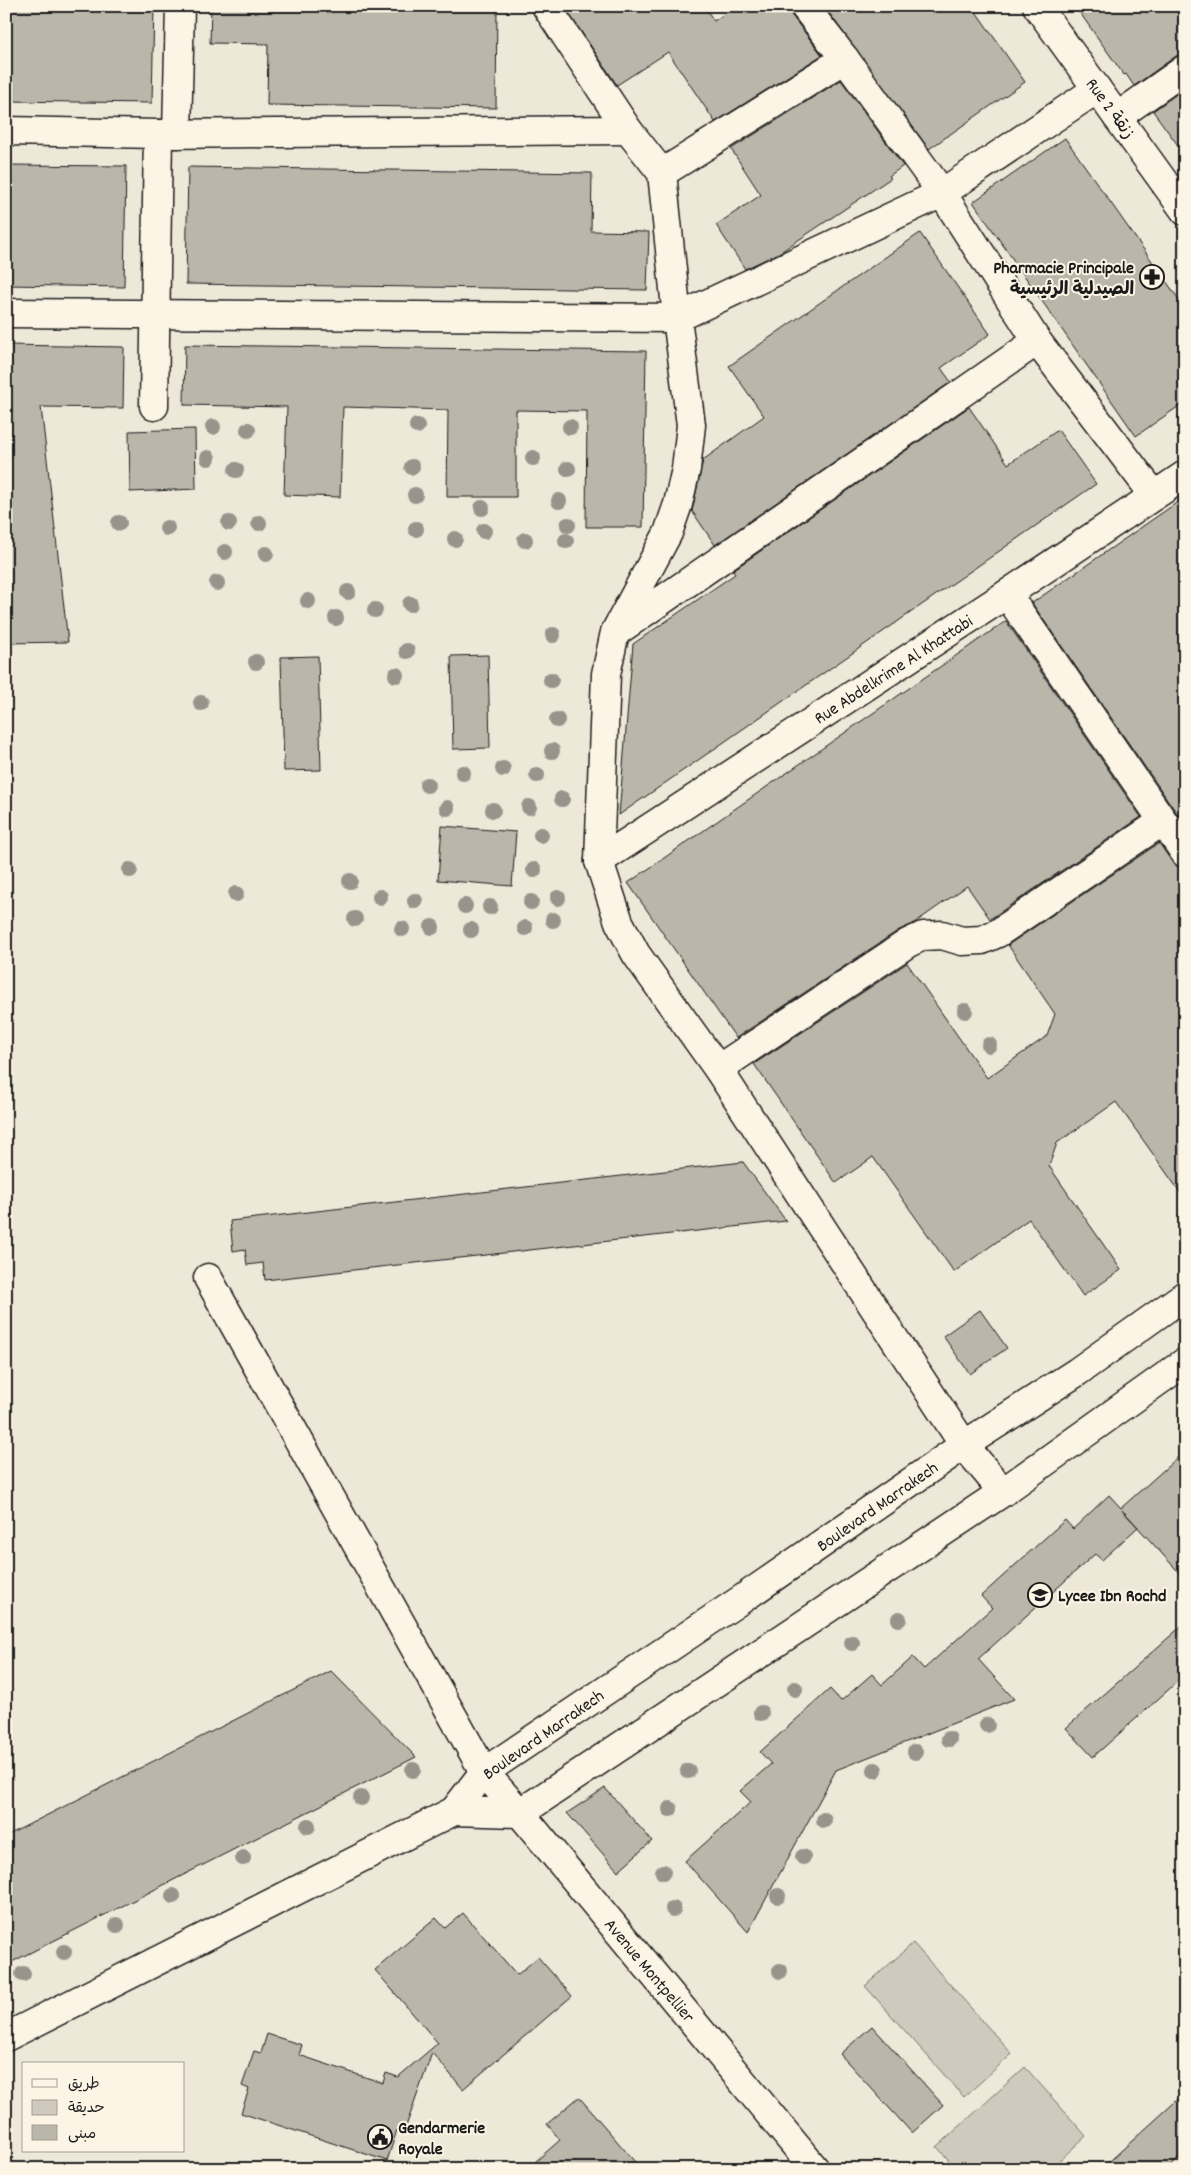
<svg xmlns="http://www.w3.org/2000/svg" width="1191" height="2175" viewBox="0 0 1191 2175" font-family="Dekko,'Playpen Sans Arabic',sans-serif">
<rect width="100%" height="100%" fill="#eee8d9"/>
<filter id="ink" filterUnits="userSpaceOnUse"><feTurbulence type="fractalNoise" baseFrequency=".02" numOctaves="2"/><feDisplacementMap in="SourceGraphic" scale="10" xChannelSelector="R" yChannelSelector="G"/><feConvolveMatrix kernelMatrix="1 2 1 2 8 2 1 2 1" color-interpolation-filters="sRGB"/></filter>
<g filter="url(#ink)">
<g fill="#cfcabd" stroke="#76736c">
<path d="M913 1943 1012 2054 964 2097 865 1986Z"/>
<path d="M1025 2067 1086 2136 1050 2169H957L937 2147Z"/>
</g>
<g fill="#bab6aa" stroke="#1c1c1c">
<path d="M6 6H154L152 103 6 101Z"/>
<path d="M211 6H497L496 108 267 105 268 44 210 43Z"/>
<path d="M593 6H704L714 21 736 6H789L792 16 822 55 715 122 668 52 617 85 566 9Z"/>
<path d="M824 6H972L1025 82 929 149Z"/>
<path d="M1075 6H1185V54L1176 56 1134 86 1126 74 1124 75Z"/>
<path d="M841 80 903 166 889 176 891 178 779 253 745 269 716 225 761 195 731 149Z"/>
<path d="M1185 88V155L1153 111Z"/>
<path d="M1065 138 1185 308V402L1136 436 973 202Z"/>
<path d="M6 165 126 166 124 287 6 285Z"/>
<path d="M188 167 592 173 591 231 649 232 647 290 186 284Z"/>
<path d="M920 233 990 334 941 368 951 382 715 545 692 511 703 460 764 416 729 366Z"/>
<path d="M6 345 124 347 123 408 41 407 68 642 6 643Z"/>
<path d="M185 345 646 351 643 527H586L587 411 516 410V497H447L448 410 343 407 340 497 284 495 287 407 184 405Z"/>
<path d="M969 407 1008 464 1058 430 1096 484 619 815 633 644 735 574 733 570Z"/>
<path d="M195 429 196 489 130 492 129 431Z"/>
<path d="M1185 497V825L1032 603Z"/>
<path d="M1006 621 1141 817 990 919 967 886 913 924 899 930 736 1038 628 883Z"/>
<path d="M488 655 490 748 453 749 451 656Z"/>
<path d="M318 656 321 770 284 771 281 657Z"/>
<path d="M442 826 516 832 512 886 438 880Z"/>
<path d="M1159 843 1172 862 1178 867 1185 868V1199L1116 1102 1057 1143 1049 1166 1121 1270 1083 1296 1029 1219 954 1272 873 1157 836 1183 754 1064 907 963 987 1078 1047 1036 1055 1014 1008 945Z"/>
<path d="M743 1162 786 1221 265 1280 263 1263 247 1265 245 1249 233 1251 230 1221Z"/>
<path d="M980 1310 1007 1348 970 1374 943 1336Z"/>
<path d="M1185 1451V1579L1122 1510 1138 1527 1102 1560 1095 1554 978 1659 1014 1699 836 1770 748 1932 685 1861 751 1802 740 1791 771 1764 760 1752 830 1689 841 1701 872 1674 882 1685 913 1657 924 1669 992 1608 981 1596 1065 1520 1073 1529 1109 1495 1121 1508Z"/>
<path d="M1185 1623V1675L1093 1757 1066 1728Z"/>
<path d="M331 1671 416 1757 6 1965V1836Z"/>
<path d="M605 1788 652 1841 618 1871 567 1813Z"/>
<path d="M463 1913 517 1975 538 1957 572 1996 463 2089 432 2053 404 2132 397 2130 387 2161 241 2113 249 2089 242 2086 254 2051 261 2053 267 2034 302 2045 299 2055 383 2083 386 2073 398 2077 438 2043 375 1970 436 1918 445 1928Z"/>
<path d="M872 2026 943 2105 912 2133 840 2054Z"/>
<path d="M1185 2093V2153L1167 2169H1101Z"/>
<path d="M579 2097 641 2169H527L560 2140 547 2124Z"/>
</g>
<g fill="none" stroke-linecap="round" stroke-linejoin="round">
<defs>
<g id="street">
<path d="M546 6 628 130 662 173 677 318 691 425 686 469 678 504 668 533 615 632 606 674 599 861 619 922 636 954 718 1069 964 1445 1003 1492"/>
<path d="M804 6 845 59 942 193 1037 341 1154 495"/>
<path d="M1037 6 1185 211"/>
<path d="M1117 117 1185 69"/>
<path d="M6 131 158 134 628 130"/>
<path d="M177 134 180 6"/>
<path d="M662 173 845 59"/>
<path d="M6 313 677 318 942 193 1097 89"/>
<path d="M154 406 158 134"/>
<path d="M1007 594 1185 853"/>
<path d="M619 630 1037 341"/>
<path d="M599 861 1007 594 1185 475"/>
<path d="M718 1069 908 943 923 936 942 935 962 941 982 940 998 933 1163 821"/>
<path d="M208 1278 484 1772 520 1813 815 2169"/>
<path d="M454 1811 520 1813 1003 1492 1185 1362"/>
<path d="M6 2037 454 1811 484 1772 742 1599 964 1445 1077 1372 1185 1295"/>
</g>
</defs>
<use href="#street" stroke="#1c1c1c" stroke-width="31"/>
<use href="#street" stroke="#fcf5e5" stroke-width="28"/>
</g>
<g fill="#98948b">
<circle cx="417" cy="426" r="8"/>
<circle cx="213" cy="427" r="8"/>
<circle cx="570" cy="427" r="8"/>
<circle cx="248" cy="430" r="8"/>
<circle cx="208" cy="458" r="8"/>
<circle cx="533" cy="458" r="8"/>
<circle cx="412" cy="467" r="8"/>
<circle cx="568" cy="469" r="8"/>
<circle cx="236" cy="470" r="8"/>
<circle cx="415" cy="495" r="8"/>
<circle cx="559" cy="501" r="8"/>
<circle cx="482" cy="508" r="8"/>
<circle cx="119" cy="523" r="8"/>
<circle cx="229" cy="523" r="8"/>
<circle cx="259" cy="523" r="8"/>
<circle cx="568" cy="525" r="8"/>
<circle cx="167" cy="528" r="8"/>
<circle cx="416" cy="529" r="8"/>
<circle cx="484" cy="531" r="8"/>
<circle cx="455" cy="539" r="8"/>
<circle cx="525" cy="540" r="8"/>
<circle cx="566" cy="541" r="8"/>
<circle cx="225" cy="552" r="8"/>
<circle cx="266" cy="554" r="8"/>
<circle cx="217" cy="583" r="8"/>
<circle cx="348" cy="592" r="8"/>
<circle cx="308" cy="601" r="8"/>
<circle cx="410" cy="604" r="8"/>
<circle cx="375" cy="610" r="8"/>
<circle cx="336" cy="618" r="8"/>
<circle cx="553" cy="635" r="8"/>
<circle cx="407" cy="651" r="8"/>
<circle cx="256" cy="662" r="8"/>
<circle cx="396" cy="675" r="8"/>
<circle cx="551" cy="680" r="8"/>
<circle cx="201" cy="703" r="8"/>
<circle cx="557" cy="720" r="8"/>
<circle cx="552" cy="751" r="8"/>
<circle cx="503" cy="769" r="8"/>
<circle cx="463" cy="773" r="8"/>
<circle cx="537" cy="775" r="8"/>
<circle cx="427" cy="785" r="8"/>
<circle cx="562" cy="799" r="8"/>
<circle cx="529" cy="807" r="8"/>
<circle cx="447" cy="808" r="8"/>
<circle cx="493" cy="810" r="8"/>
<circle cx="541" cy="835" r="8"/>
<circle cx="130" cy="870" r="8"/>
<circle cx="534" cy="870" r="8"/>
<circle cx="350" cy="881" r="8"/>
<circle cx="236" cy="894" r="8"/>
<circle cx="380" cy="897" r="8"/>
<circle cx="558" cy="898" r="8"/>
<circle cx="415" cy="901" r="8"/>
<circle cx="531" cy="902" r="8"/>
<circle cx="465" cy="906" r="8"/>
<circle cx="490" cy="907" r="8"/>
<circle cx="355" cy="919" r="8"/>
<circle cx="553" cy="920" r="8"/>
<circle cx="432" cy="927" r="8"/>
<circle cx="525" cy="928" r="8"/>
<circle cx="402" cy="929" r="8"/>
<circle cx="471" cy="930" r="8"/>
<circle cx="965" cy="1011" r="8"/>
<circle cx="989" cy="1045" r="8"/>
<circle cx="899" cy="1619" r="8"/>
<circle cx="852" cy="1643" r="8"/>
<circle cx="795" cy="1689" r="8"/>
<circle cx="761" cy="1713" r="8"/>
<circle cx="987" cy="1725" r="8"/>
<circle cx="949" cy="1739" r="8"/>
<circle cx="915" cy="1752" r="8"/>
<circle cx="413" cy="1770" r="8"/>
<circle cx="875" cy="1770" r="8"/>
<circle cx="688" cy="1771" r="8"/>
<circle cx="361" cy="1798" r="8"/>
<circle cx="670" cy="1809" r="8"/>
<circle cx="824" cy="1820" r="8"/>
<circle cx="308" cy="1826" r="8"/>
<circle cx="803" cy="1857" r="8"/>
<circle cx="243" cy="1858" r="8"/>
<circle cx="663" cy="1872" r="8"/>
<circle cx="173" cy="1896" r="8"/>
<circle cx="778" cy="1896" r="8"/>
<circle cx="673" cy="1909" r="8"/>
<circle cx="117" cy="1925" r="8"/>
<circle cx="64" cy="1952" r="8"/>
<circle cx="780" cy="1971" r="8"/>
<circle cx="23" cy="1974" r="8"/>
</g>
</g>
<defs>
<symbol id="pharmacy-ring" viewBox="-11 -11 22 22"><circle r="9.5" fill="#fcf5e5" stroke="#1c1c1c" stroke-width="1.5"/><path d="M-2-6h4v4h4v4h-4v4h-4v-4h-4v-4h4Z" fill="#1c1c1c"/></symbol>
<symbol id="university-ring" viewBox="-11 -11 22 22"><circle r="9.5" fill="#fcf5e5" stroke="#1c1c1c" stroke-width="1.5"/><path d="M0-5L7-2L0 1L-7-2ZM-4 1L0 2.5L4 1V4Q0 6-4 4Z" fill="#1c1c1c"/></symbol>
<symbol id="civic-ring" viewBox="-11 -11 22 22"><circle r="9.5" fill="#fcf5e5" stroke="#1c1c1c" stroke-width="1.5"/><path d="M-.6-6.5H3V-4.5H.6V-3L4-1V1h2V6H-6V1h2V-1L-.6-3ZM-1.2 2.5V6h2.4V2.5Z" fill="#1c1c1c"/></symbol>
</defs>
<g fill-rule="evenodd">
<use href="#pharmacy-ring" x="1138" y="263" width="28" height="28"/>
<use href="#university-ring" x="1026" y="1581" width="28" height="28"/>
<use href="#civic-ring" x="366" y="2123" width="28" height="28"/>
</g>
<g text-anchor="middle" stroke-width="4" stroke-linejoin="round" paint-order="stroke">
<g font-size="18" fill="#1c1c1c" stroke="#fcf5e5">
<text transform="translate(1111 108) rotate(54)" y="6">Rue 2 زنقة</text>
<text transform="translate(893 669) rotate(-33)" y="6">Rue Abdelkrime Al Khattabi</text>
<text transform="translate(877 1506) rotate(-35)" y="6">Boulevard Marrakech</text>
<text transform="translate(543 1734) rotate(-35)" y="6">Boulevard Marrakech</text>
<text transform="translate(650 1970) rotate(50)" y="6">Avenue Montpellier</text>
</g>
<g font-size="18" font-weight="bold" fill="#1c1c1c" stroke="#fcf5e5" text-anchor="start">
<text x="1134" y="273" text-anchor="end">Pharmacie Principale<tspan x="1134" dy="21">الصيدلية الرئيسية</tspan></text>
<text x="1058" y="1601">Lycee Ibn Rochd</text>
<text x="398" y="2133">Gendarmerie<tspan x="398" dy="21">Royale</tspan></text>
</g>
</g>
<rect width="1191" height="2175" fill="none" stroke="#fcf5e5" stroke-width="25"/>
<rect x="12" y="12" width="1166" height="2150" fill="none" stroke="#1c1c1c" stroke-width="2" filter="url(#ink)"/>
<rect x="22" y="2062" width="162" height="90" fill="#fcf5e5" stroke="#a29e95"/>
<rect x="32" y="2079" width="25" height="8" fill="#fcf5e5" stroke="#a29e95"/>
<text x="68" y="2088" font-size="15" fill="#1c1c1c">طريق</text>
<rect x="32" y="2100" width="25" height="15" fill="#cfcabd" stroke="#a29e95"/>
<text x="68" y="2112" font-size="15" fill="#1c1c1c">حديقة</text>
<rect x="32" y="2125" width="25" height="15" fill="#bab6aa" stroke="#a29e95"/>
<text x="68" y="2138" font-size="15" fill="#1c1c1c">مبنى</text>
</svg>
